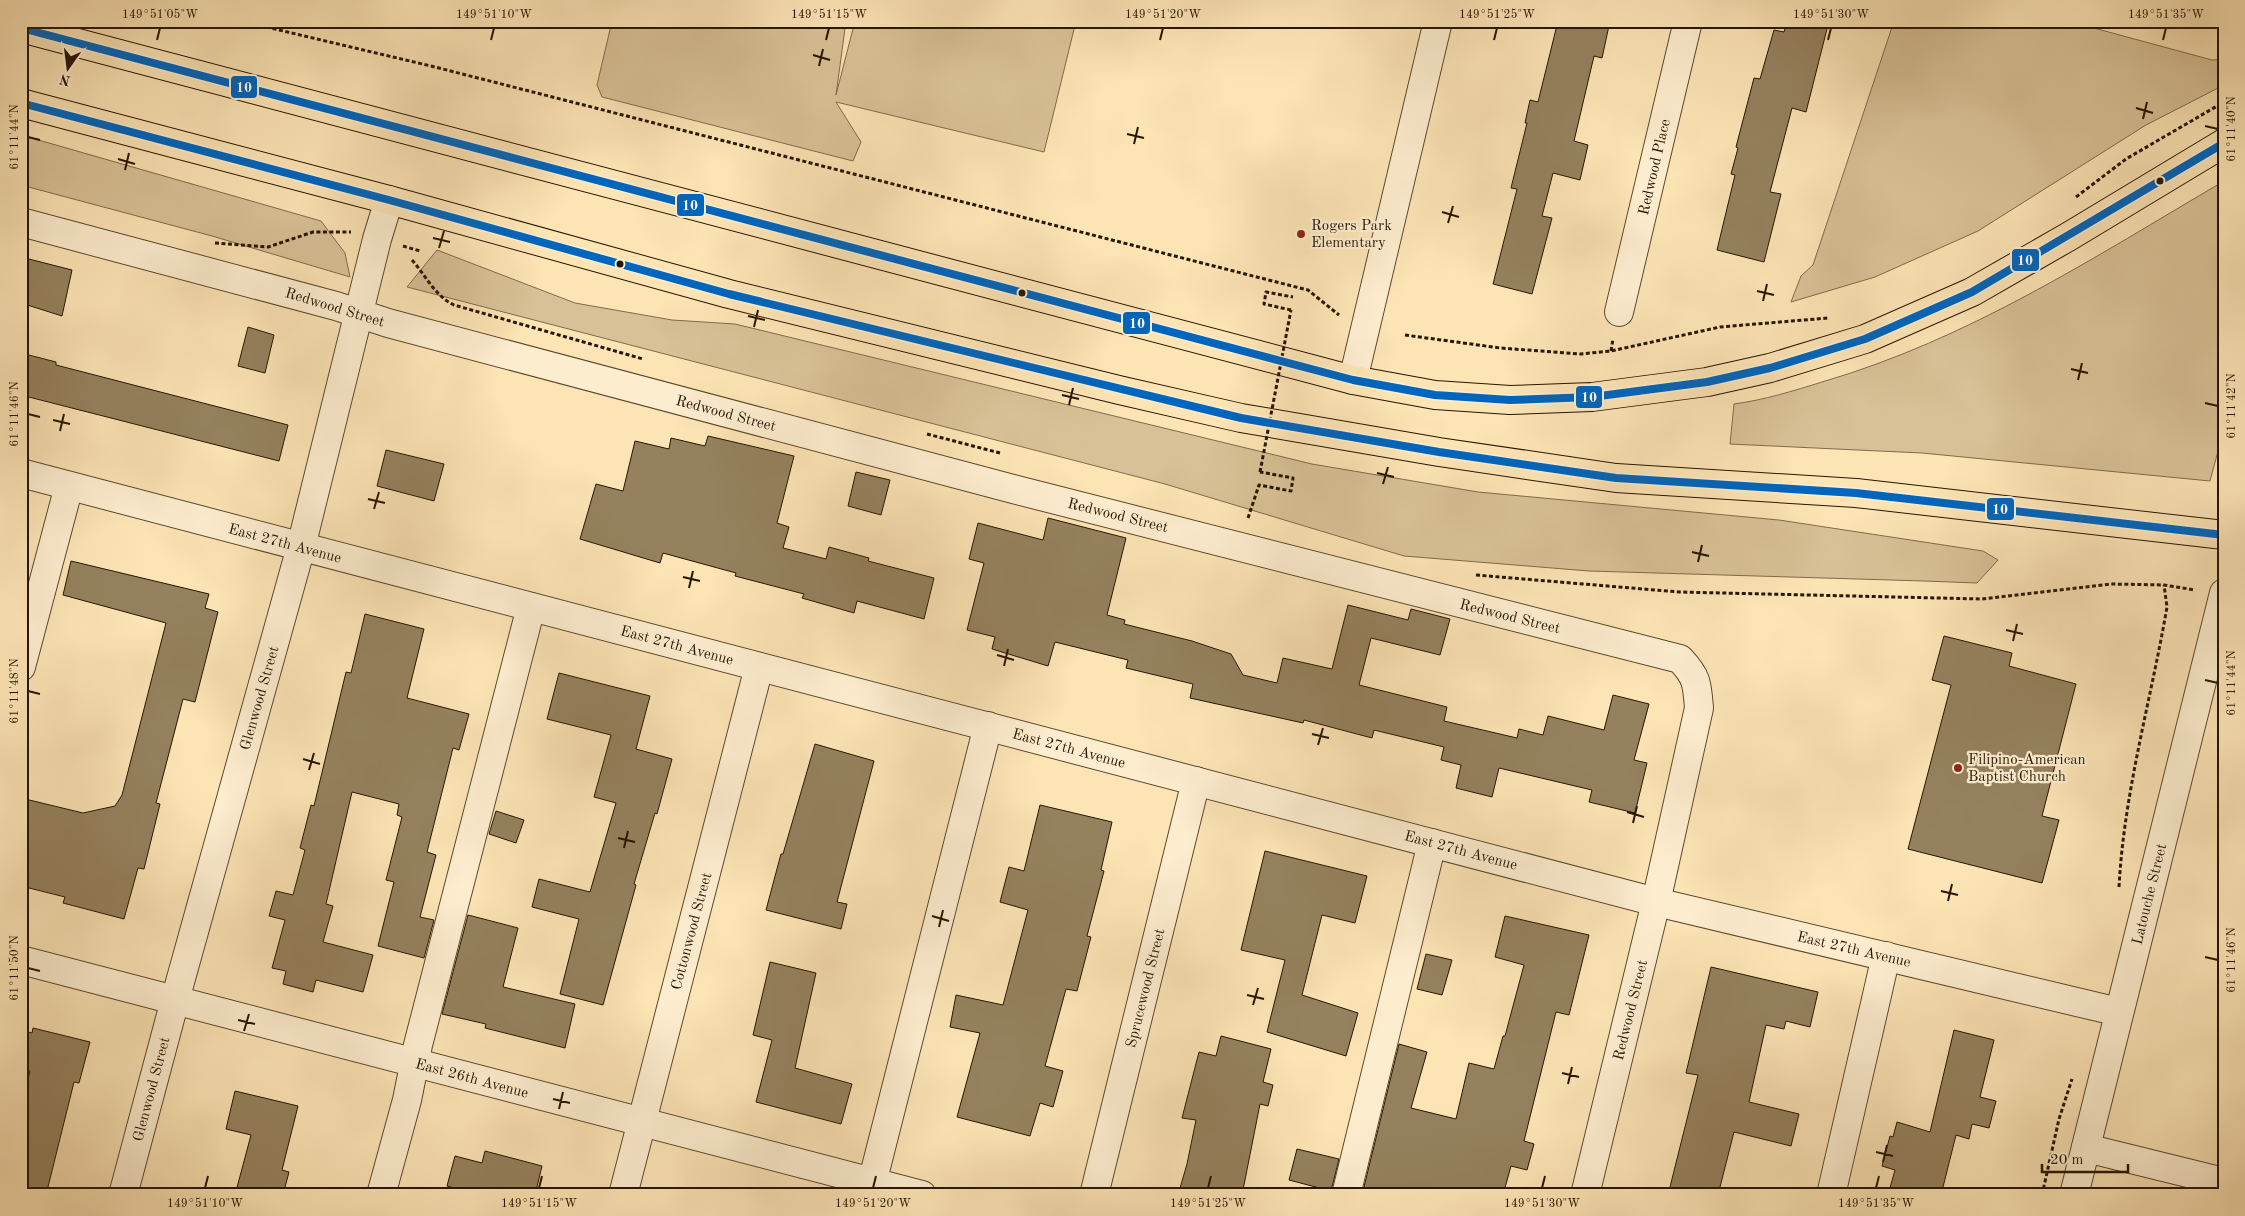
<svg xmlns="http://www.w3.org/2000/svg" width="2245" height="1216" viewBox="0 0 2245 1216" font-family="'Old Standard TT',serif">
<rect width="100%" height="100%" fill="#fce4b5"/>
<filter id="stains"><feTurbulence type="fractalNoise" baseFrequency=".004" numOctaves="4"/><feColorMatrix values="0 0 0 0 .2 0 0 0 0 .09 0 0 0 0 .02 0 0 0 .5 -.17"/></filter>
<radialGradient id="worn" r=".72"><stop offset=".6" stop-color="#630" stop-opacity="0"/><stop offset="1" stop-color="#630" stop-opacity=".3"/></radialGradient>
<g fill="#d8c196" stroke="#7f6b4b">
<path d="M612 21H846L836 95 855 21H1076L1044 152 836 102 861 142 853 161 602 97 597 85Z"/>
<path d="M1894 21H2068L2212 60 2224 59V85L2146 125 1978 231 1875 277 1791 302 1801 276 1813 265Z"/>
<path d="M21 135 321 221 345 253 350 277 212 236 21 185Z"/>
<path d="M2224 181V429L2210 481 1922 453 1730 444 1734 404C1764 400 1793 391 1822 382 1969 339 2093 258 2224 181Z"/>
<path d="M437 250 575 303 672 320 735 324 1312 464 1478 492 1779 520 1983 551 1998 560 1977 583 1924 581 1589 571 1404 556 1165 484 407 287Z"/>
</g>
<g fill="#95815e" stroke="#261500">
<path d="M1558 21H1610L1602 58 1594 56 1574 141 1588 145 1580 180 1553 173 1542 216 1552 218 1532 294 1493 284 1517 189 1511 188 1527 123H1525L1530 100 1538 102Z"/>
<path d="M1787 21H1829L1806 112 1792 108 1770 192 1781 194 1764 262 1717 250 1735 175 1731 174 1738 148 1736 147 1754 78 1760 79 1774 30 1784 32Z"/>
<path d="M21 257 72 270 62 316 21 303Z"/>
<path d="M248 327 274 335 265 373 238 366Z"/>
<path d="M21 353 56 362V365L288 425 279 461 21 395Z"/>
<path d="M708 436 794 456 777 523 789 527 783 548 826 559 829 547 869 558 868 561 934 578 924 619 857 601 854 613 802 598 804 594 735 576 736 573 663 553 660 563 580 539 596 484 623 491 635 441 669 449 671 438 705 446Z"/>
<path d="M386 450 444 464 434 501 377 486Z"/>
<path d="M856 472 890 480 881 515 848 506Z"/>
<path d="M1048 518 1126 538 1107 615 1125 620 1124 624 1192 641 1231 654 1243 675 1277 683 1283 658 1332 669 1348 605 1408 620 1411 609 1450 619 1440 655 1371 638 1359 685 1447 707 1444 721 1517 738 1519 729 1543 735 1548 716 1604 730 1613 695 1649 704 1634 760 1647 763 1635 813 1589 802 1592 790 1499 768 1492 797 1456 788 1461 765 1441 760 1444 747 1374 730 1372 738 1304 720 1303 723 1190 698 1193 684 1126 668 1128 660 1055 642 1048 666 992 649 995 637 967 630 984 563 969 559 978 523 1043 540Z"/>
<path d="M71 561 209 594 205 608 218 612 195 702 183 699 156 803 160 804 144 869 138 868 124 919 63 903 65 897 21 886V798L83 813 115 806 122 795 166 623 63 595Z"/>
<path d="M365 614 424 629 407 698 469 714 459 750 453 748 427 852 436 855 420 917 434 920 424 958 378 946 394 882 386 880 402 817 397 815 399 804 352 792 326 904 333 906 323 942 373 955 363 992 316 980 313 992 283 984 286 971 272 968 285 920 269 916 276 891 293 895 305 850 300 848 311 805 314 806 346 672 351 673Z"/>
<path d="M1944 636 2012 653 2009 666 2076 684 2042 816 2059 820 2042 883 1908 849 1951 685 1932 680Z"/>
<path d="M559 673 650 696 636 749 672 759 657 814 655 813 634 884 636 885 603 1005 560 994 579 919 532 907 539 879 590 892 616 803 594 797 611 735 547 719Z"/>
<path d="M815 744 874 761 837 902 847 904 841 929 766 910 781 854H783Z"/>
<path d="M1040 805 1112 822 1101 870 1104 871 1087 936 1091 937 1077 991 1066 989 1045 1066 1063 1071 1053 1107 1040 1103 1030 1136 957 1117 980 1033 950 1027 956 995 1003 1005 1028 910 1000 902 1009 867 1024 871Z"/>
<path d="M496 811 524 820 516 843 489 834Z"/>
<path d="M1265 851 1367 876 1355 923 1322 915 1302 995 1358 1013 1346 1056 1267 1032 1285 960 1241 950Z"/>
<path d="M468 915 518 928 503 987 575 1004 565 1048 485 1028 486 1024 442 1014Z"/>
<path d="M1505 916 1589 935 1569 1015 1556 1012 1524 1141 1534 1144 1527 1170 1511 1166 1503 1195H1362L1399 1044 1427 1052 1411 1108 1456 1119 1469 1063 1494 1069 1503 1036H1505L1524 965 1495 957Z"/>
<path d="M1426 954 1452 960 1442 995 1417 989Z"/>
<path d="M770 962 816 973 795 1068 852 1084 841 1124 756 1102 772 1040 753 1035Z"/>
<path d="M1711 967 1818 992 1810 1027 1786 1021 1784 1029 1766 1025 1749 1102 1799 1114 1791 1146 1734 1132 1718 1195H1668L1698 1075 1686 1073Z"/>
<path d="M33 1028 90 1042 79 1083 74 1082 46 1195H21V1109L30 1071 21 1069V1030L32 1033Z"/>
<path d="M1954 1030 1994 1040 1980 1097 1996 1101 1989 1128 1972 1124 1969 1139 1956 1135 1941 1195H1888L1895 1170 1882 1166 1890 1136 1893 1137 1897 1122 1930 1132Z"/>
<path d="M1221 1036 1271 1049 1263 1082 1273 1085 1268 1106 1260 1104 1242 1195H1178L1187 1164 1196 1120 1182 1118 1199 1052 1216 1056Z"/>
<path d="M235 1091 298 1106 282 1170 289 1172 283 1195H235L251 1135 226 1129Z"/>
<path d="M1297 1149 1339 1159 1331 1191 1289 1180Z"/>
<path d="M485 1151 542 1166 535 1195H481L447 1186 455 1156 482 1163Z"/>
</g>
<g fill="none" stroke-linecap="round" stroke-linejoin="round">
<defs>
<g id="minor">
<path d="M21 222 336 306 388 323 1013 489 1680 659C1697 677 1697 683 1699 708L1656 902 1585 1195"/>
<path d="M1619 312 1688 21"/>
<path d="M1353 380 1438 21"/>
<path d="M21 473 1656 902 2119 1012"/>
<path d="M21 667 69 486"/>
<path d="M21 960 922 1195"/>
<path d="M2086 1148 2224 1182"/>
<path d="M123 1195 175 1000 301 547 377 239 389 200"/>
<path d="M381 1195 407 1100 418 1045 531 607"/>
<path d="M623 1195 759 667"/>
<path d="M869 1195 988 726"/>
<path d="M1094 1195 1196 781"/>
<path d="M1346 1195 1432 843"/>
<path d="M1831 1195 1886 956"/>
<path d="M2074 1195 2224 593"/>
</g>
<g id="major">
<path d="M21 28 1353 380 1435 395 1510 400 1592 397 1707 382 1770 368 1865 339 1972 292 2068 237 2224 143"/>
<path d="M21 103 389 200 729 294 1119 390 1241 418 1439 452 1616 478 1856 493 2224 535"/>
</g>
</defs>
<use href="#minor" stroke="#5c492d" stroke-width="30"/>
<use href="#major" stroke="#261500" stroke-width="30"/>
<g stroke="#261500" stroke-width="3" stroke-dasharray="4 2.5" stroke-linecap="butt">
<path d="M241 21 431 66 1296 287 1308 290 1339 315"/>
<path d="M2076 197 2126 159 2224 102"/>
<path d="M215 243 268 247 313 232H351"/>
<path d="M403 246 420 251"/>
<path d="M412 260C426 276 435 296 454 305L643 359"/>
<path d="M1291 310 1264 304 1266 292 1293 297"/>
<path d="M1405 335 1500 348 1580 354 1611 351 1720 327 1828 318"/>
<path d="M1611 351 1613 339"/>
<path d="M927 434 1000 453"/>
<path d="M1248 518 1259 485 1291 491 1293 478 1260 472"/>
<path d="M1476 575 1679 592 1982 599 2111 584 2164 585 2195 590"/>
<path d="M2119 887C2124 792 2151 700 2167 607L2164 585"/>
<path d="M2042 1195 2059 1119 2072 1079"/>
</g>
<use href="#minor" stroke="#fdedcf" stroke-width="28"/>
<use href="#major" stroke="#fce4b5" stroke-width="28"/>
<path stroke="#261500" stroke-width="3" stroke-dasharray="4 2.5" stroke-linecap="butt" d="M1260 472 1291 310"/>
<defs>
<g id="bus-1">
<path d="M21 28 1353 380 1435 395 1510 400 1592 397 1707 382 1770 368 1865 339 1972 292 2224 143"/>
<path d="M21 103 389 200 729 294 1241 418 1439 452 1616 478 1856 493 2224 535"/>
</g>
</defs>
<use href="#bus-1" stroke="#fdedcf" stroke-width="11"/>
<use href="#bus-1" stroke="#0065bd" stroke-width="8"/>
</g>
<path fill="none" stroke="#261500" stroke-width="2" d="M157 40 160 28M491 40 494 28M826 40 829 28M1160 40 1163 28M1494 40 1497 28M1828 40 1831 28M2163 40 2166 28M813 55 830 60M819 66 823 49M2136 108 2153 113M2143 119 2147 102M2205 126 2218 129M1127 134 1144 138M28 137 40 140M1134 144 1138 127M118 159 135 164M125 170 129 153M1442 212 1459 217M1448 223 1453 206M433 238 450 242M439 248 444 231M1757 291 1774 295M1763 301 1767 284M748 316 765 320M754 327 758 310M2071 369 2088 373M2078 380 2082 363M1062 395 1079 399M2205 403 2218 406M1069 405 1073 388M28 414 40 417M53 420 70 424M60 431 64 414M1377 473 1394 477M1383 484 1388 467M368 499 385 503M374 509 379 492M1692 552 1709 556M1698 562 1702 545M683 577 700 581M689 588 693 571M2006 630 2023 634M2013 641 2017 624M997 655 1014 660M1004 666 1008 649M2205 680 2218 683M28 691 40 694M1312 734 1329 738M1318 745 1323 728M303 759 320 764M309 770 314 753M1627 812 1644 817M1633 823 1637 806M618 838 635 842M624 848 628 831M1941 891 1958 895M1948 901 1952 884M932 916 949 921M939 927 943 910M2205 957 2218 960M28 968 40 971M1247 995 1264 999M1253 1005 1258 988M238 1020 255 1024M244 1031 249 1014M1562 1073 1579 1077M1568 1084 1572 1067M553 1099 570 1103M559 1109 563 1092M1876 1152 1893 1156M1883 1162 1887 1145M205 1188 208 1176M539 1188 542 1176M873 1188 876 1176M1208 1188 1211 1176M1542 1188 1545 1176M1876 1188 1879 1176"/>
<g fill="#261500" stroke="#fdedcf" stroke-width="2">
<circle cx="2160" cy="181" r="4.5"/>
<circle cx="620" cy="264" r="4.5"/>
<circle cx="1022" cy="293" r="4.5"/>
</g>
<g fill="#8f2418" stroke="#fdedcf" stroke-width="2">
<circle cx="1301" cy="234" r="5"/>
<circle cx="1958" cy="768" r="5"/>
</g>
<g text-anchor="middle" stroke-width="4.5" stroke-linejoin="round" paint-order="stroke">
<g font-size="15" fill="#261500" stroke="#fdedcf">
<text transform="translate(1654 167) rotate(-77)" y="5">Redwood Place</text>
<text transform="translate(335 307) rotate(17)" y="5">Redwood Street</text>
<text transform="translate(726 413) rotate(15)" y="5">Redwood Street</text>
<text transform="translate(1118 515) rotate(14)" y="5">Redwood Street</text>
<text transform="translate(285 543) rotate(15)" y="5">East 27th Avenue</text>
<text transform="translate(1510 616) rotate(14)" y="5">Redwood Street</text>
<text transform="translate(677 645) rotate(15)" y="5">East 27th Avenue</text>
<text transform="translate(259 698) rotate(-74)" y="5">Glenwood Street</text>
<text transform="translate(1069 748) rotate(15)" y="5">East 27th Avenue</text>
<text transform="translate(1461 850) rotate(15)" y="5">East 27th Avenue</text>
<text transform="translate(2149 894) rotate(-76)" y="5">Latouche Street</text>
<text transform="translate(691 931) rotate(-75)" y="5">Cottonwood Street</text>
<text transform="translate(1854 949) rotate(13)" y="5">East 27th Avenue</text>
<text transform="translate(1145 988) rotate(-76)" y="5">Sprucewood Street</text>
<text transform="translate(1630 1010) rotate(-76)" y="5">Redwood Street</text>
<text transform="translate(472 1078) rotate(15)" y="5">East 26th Avenue</text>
<text transform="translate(151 1089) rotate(-75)" y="5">Glenwood Street</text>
</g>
<g font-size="15" fill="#261500" stroke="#fdedcf" text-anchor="start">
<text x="1311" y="230">Rogers Park<tspan x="1311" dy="17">Elementary</tspan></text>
<text x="1968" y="764">Filipino-American<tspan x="1968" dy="17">Baptist Church</tspan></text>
</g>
</g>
<g stroke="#fdedcf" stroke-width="2">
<rect x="230" y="75" width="28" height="24" rx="5" fill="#0065bd"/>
<rect x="676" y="193" width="29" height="24" rx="5" fill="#0065bd"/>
<rect x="2011" y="248" width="29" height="24" rx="5" fill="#0065bd"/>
<rect x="1122" y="311" width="29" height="24" rx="5" fill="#0065bd"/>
<rect x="1575" y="385" width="28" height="24" rx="5" fill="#0065bd"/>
<rect x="1986" y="497" width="29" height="24" rx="5" fill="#0065bd"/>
</g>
<g font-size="14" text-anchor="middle" font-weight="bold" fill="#fff">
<text x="244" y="92">10</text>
<text x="690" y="210">10</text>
<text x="2025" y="265">10</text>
<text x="1137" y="328">10</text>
<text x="1589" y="402">10</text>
<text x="2000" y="514">10</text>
</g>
<rect width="2245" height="1216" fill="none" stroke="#fce4b5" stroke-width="55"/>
<g transform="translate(68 68) rotate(194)" stroke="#fdedcf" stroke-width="4" paint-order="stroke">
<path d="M0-4L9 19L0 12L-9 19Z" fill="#261500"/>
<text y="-8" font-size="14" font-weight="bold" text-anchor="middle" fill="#261500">N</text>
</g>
<path d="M2042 1164v8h86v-8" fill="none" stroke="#261500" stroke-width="2.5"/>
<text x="2050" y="1164" font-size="15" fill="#261500" stroke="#fdedcf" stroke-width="4" paint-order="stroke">20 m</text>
<rect x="28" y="28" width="2190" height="1160" fill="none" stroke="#261500" stroke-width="2"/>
<g font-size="12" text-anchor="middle" fill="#261500">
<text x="160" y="18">149°51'05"W</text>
<text x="494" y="18">149°51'10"W</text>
<text x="829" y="18">149°51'15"W</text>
<text x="1163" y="18">149°51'20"W</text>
<text x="1497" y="18">149°51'25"W</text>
<text x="1831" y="18">149°51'30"W</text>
<text x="2166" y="18">149°51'35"W</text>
<text transform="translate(2231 129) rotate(-90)" y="4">61°11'40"N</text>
<text transform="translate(14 137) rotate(-90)" y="4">61°11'44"N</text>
<text transform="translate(2231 406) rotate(-90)" y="4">61°11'42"N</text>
<text transform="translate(14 414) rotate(-90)" y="4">61°11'46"N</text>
<text transform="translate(2231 683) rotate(-90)" y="4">61°11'44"N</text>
<text transform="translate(14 691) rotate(-90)" y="4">61°11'48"N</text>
<text transform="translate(2231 960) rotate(-90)" y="4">61°11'46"N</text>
<text transform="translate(14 968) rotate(-90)" y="4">61°11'50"N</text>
<text x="205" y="1207">149°51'10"W</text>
<text x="539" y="1207">149°51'15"W</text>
<text x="873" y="1207">149°51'20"W</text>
<text x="1208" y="1207">149°51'25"W</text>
<text x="1542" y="1207">149°51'30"W</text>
<text x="1876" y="1207">149°51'35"W</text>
</g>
<rect width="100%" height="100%" filter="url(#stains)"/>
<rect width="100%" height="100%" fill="url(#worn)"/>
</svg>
